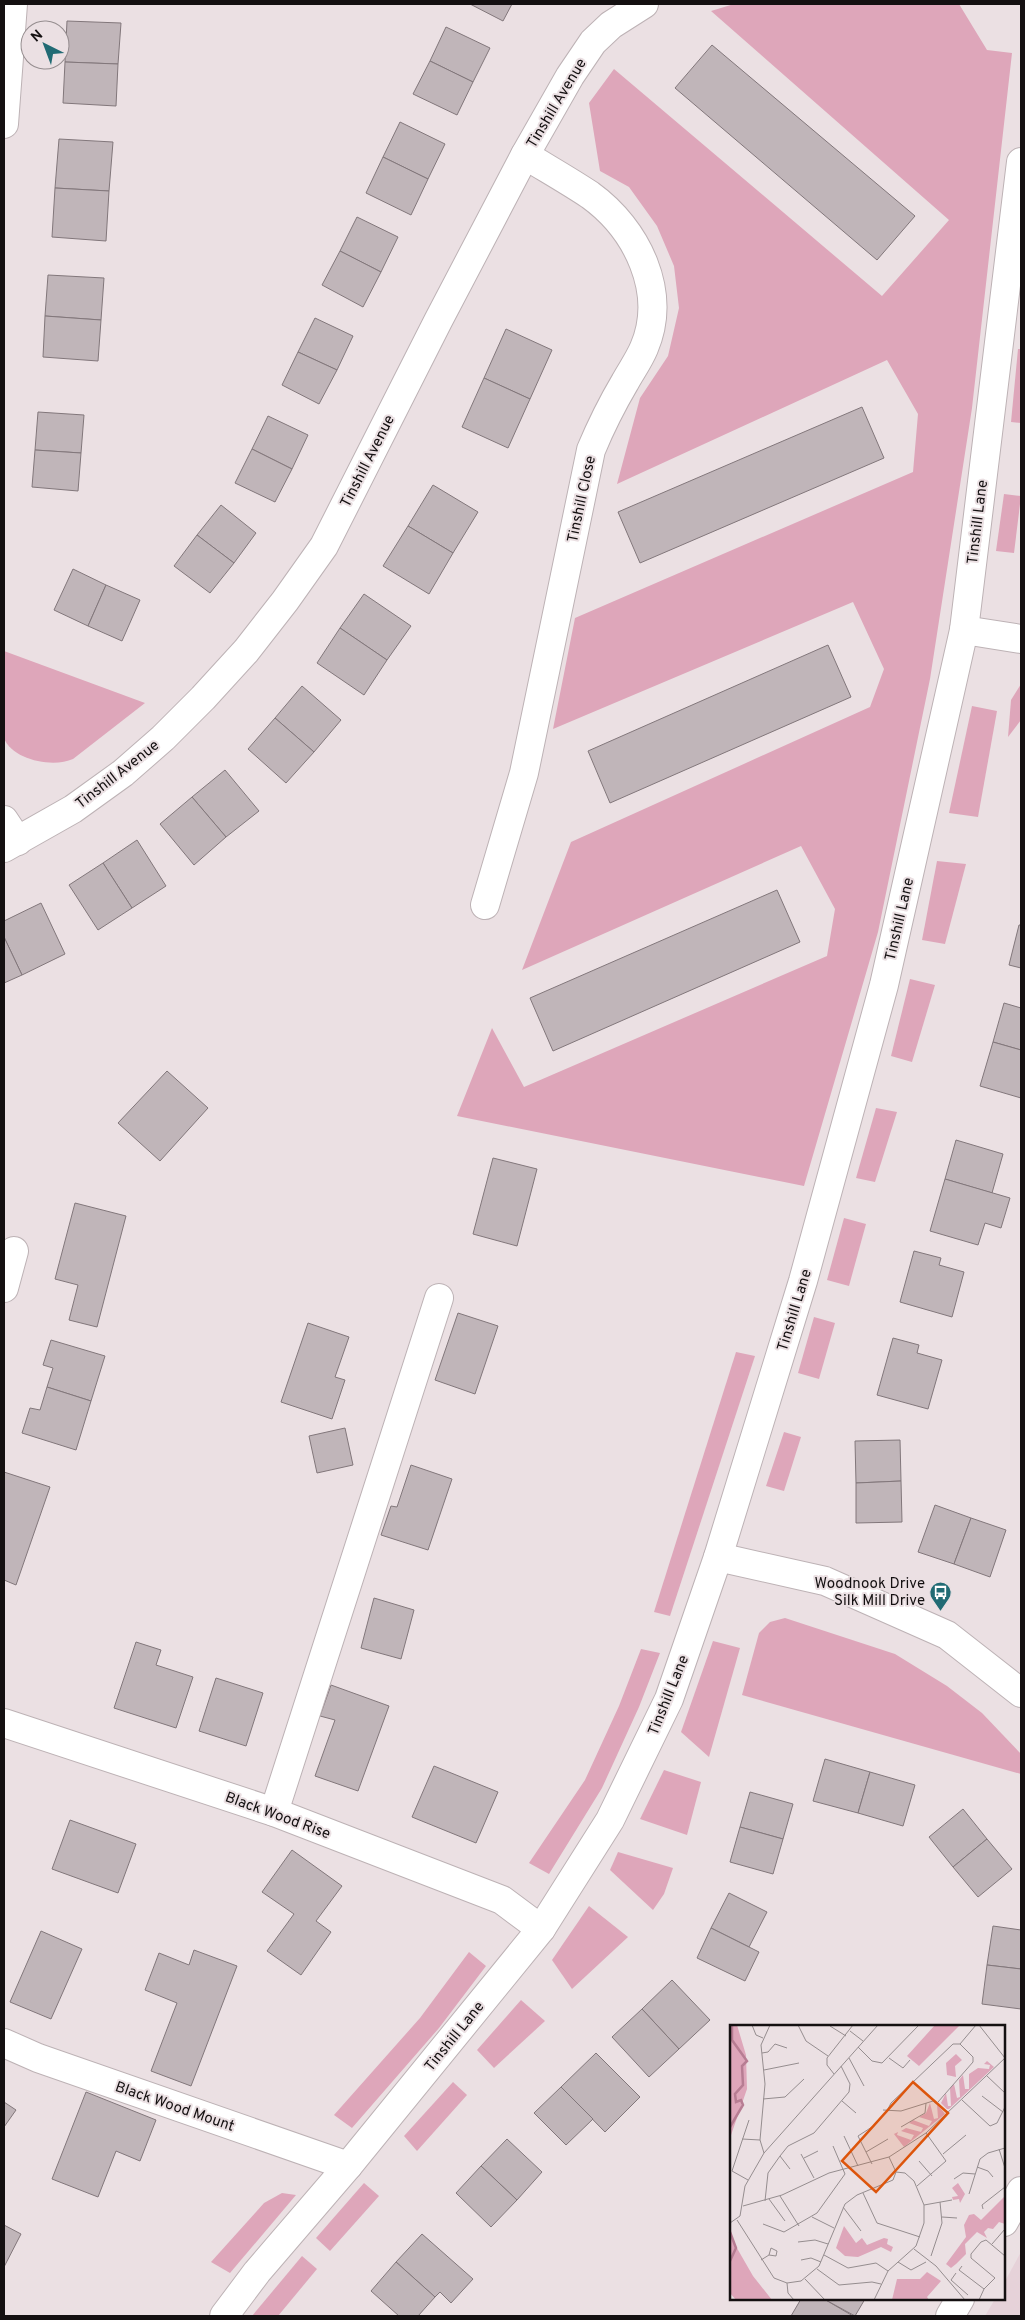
<svg xmlns="http://www.w3.org/2000/svg" width="1025" height="2320" viewBox="0 0 1025 2320" font-family="Overpass,sans-serif">
<rect width="100%" height="100%" fill="#ebe0e3"/>
<path fill="#e6d2d9" d="M1021 2252V2316H985L995 2299H1004V2283Z"/>
<g fill="#dea6ba">
<path d="M734 4H959L987 50 1012 53 972 408 930 679 878 932 804 1186 457 1116 492 1028 524 1087 827 956 835 909 801 846 522 970 571 842 870 707 884 669 853 602 553 729 575 618 913 472 918 414 887 360 617 484 640 398 668 356 679 308 674 266 657 226 629 187 600 171 589 103 614 69 882 296 949 220 711 11Z"/>
<path d="M1018 349H1021V423L1011 422Z"/>
<path d="M1004 494 1021 496 1014 553 996 551Z"/>
<path d="M4 651 145 703 73 759C53 768 12 760 4 738Z"/>
<path d="M1021 684V720L1008 737 1011 700Z"/>
<path d="M972 706 997 711 978 817 949 813Z"/>
<path d="M937 861 966 864 945 944 922 940Z"/>
<path d="M910 979 935 985 912 1062 891 1056Z"/>
<path d="M876 1108 897 1112 875 1182 856 1178Z"/>
<path d="M844 1218 866 1224 849 1286 827 1280Z"/>
<path d="M814 1317 835 1323 819 1379 798 1373Z"/>
<path d="M736 1352 755 1356 670 1616 654 1612Z"/>
<path d="M784 1432 801 1437 784 1491 766 1486Z"/>
<path d="M785 1618 895 1654 947 1686 982 1713 1021 1754V1774L742 1695 759 1633 770 1622Z"/>
<path d="M713 1641 740 1648 709 1757 681 1732Z"/>
<path d="M641 1649 660 1653 639 1707 602 1788 549 1874 529 1863 585 1780 619 1706Z"/>
<path d="M664 1770 701 1782 687 1835 640 1819Z"/>
<path d="M618 1852 673 1868 664 1894 653 1910 610 1870Z"/>
<path d="M589 1906 628 1937 572 1989 552 1960Z"/>
<path d="M469 1952 486 1966 439 2028 352 2128 334 2115 420 2018Z"/>
<path d="M521 2000 545 2021 494 2068 477 2050Z"/>
<path d="M453 2082 467 2095 417 2151 404 2136Z"/>
<path d="M364 2183 379 2196 330 2251 316 2238Z"/>
<path d="M282 2193 296 2195 230 2273 211 2262 264 2203Z"/>
<path d="M302 2256 317 2269 278 2316H252Z"/>
</g>
<g fill="#c0b5b9" stroke="#82777b">
<path d="M470 4H512L503 21Z"/>
<path d="M67 21 121 23 118 64 65 62Z"/>
<path d="M446 27 490 48 473 82 430 61Z"/>
<path d="M712 45 915 216 877 260 675 88Z"/>
<path d="M430 61 473 82 457 115 413 94Z"/>
<path d="M65 62 118 64 116 106 63 103Z"/>
<path d="M400 122 445 144 428 179 383 157Z"/>
<path d="M59 139 113 142 109 191 55 188Z"/>
<path d="M383 157 428 179 411 215 366 193Z"/>
<path d="M55 188 109 191 106 241 52 237Z"/>
<path d="M357 217 398 237 381 272 340 251Z"/>
<path d="M340 251 381 272 363 307 322 285Z"/>
<path d="M48 275 104 278 101 320 45 316Z"/>
<path d="M45 316 101 320 98 361 43 357Z"/>
<path d="M315 318 353 336 337 370 298 352Z"/>
<path d="M506 329 552 350 530 399 484 378Z"/>
<path d="M298 352 337 370 319 404 282 385Z"/>
<path d="M484 378 530 399 508 448 462 427Z"/>
<path d="M862 407 884 458 640 563 618 512Z"/>
<path d="M38 412 84 415 81 453 35 450Z"/>
<path d="M268 416 308 435 292 469 252 449Z"/>
<path d="M252 449 292 469 275 502 235 483Z"/>
<path d="M35 450 81 453 78 491 32 487Z"/>
<path d="M433 485 478 512 453 553 408 526Z"/>
<path d="M221 505 256 533 234 563 197 535Z"/>
<path d="M408 526 453 553 429 594 383 566Z"/>
<path d="M197 535 234 563 210 593 174 566Z"/>
<path d="M73 569 106 585 88 626 54 610Z"/>
<path d="M106 585 140 600 122 641 88 626Z"/>
<path d="M364 594 411 626 387 660 340 628Z"/>
<path d="M340 628 387 660 364 695 317 663Z"/>
<path d="M828 645 851 697 610 803 588 751Z"/>
<path d="M302 686 341 720 314 752 275 718Z"/>
<path d="M275 718 314 752 286 783 248 749Z"/>
<path d="M225 770 259 811 226 837 192 797Z"/>
<path d="M192 797 226 837 194 865 160 824Z"/>
<path d="M137 840 166 886 132 908 103 863Z"/>
<path d="M103 863 132 908 98 930 69 885Z"/>
<path d="M777 890 800 942 553 1051 530 998Z"/>
<path d="M41 903 65 954 22 975 4 937V921Z"/>
<path d="M1019 925H1021V968L1009 965Z"/>
<path d="M4 937 22 975 4 983Z"/>
<path d="M1004 1003 1021 1008V1050L993 1042Z"/>
<path d="M993 1042 1021 1050V1098L980 1086Z"/>
<path d="M167 1071 208 1108 160 1161 118 1123Z"/>
<path d="M956 1140 1003 1154 992 1193 945 1179Z"/>
<path d="M493 1158 537 1169 517 1246 473 1234Z"/>
<path d="M945 1179 1010 1198 1001 1228 985 1223 978 1245 930 1231Z"/>
<path d="M75 1203 126 1216 97 1327 69 1320 78 1285 55 1279Z"/>
<path d="M914 1251 941 1258 939 1265 964 1272 952 1317 900 1302Z"/>
<path d="M458 1313 498 1326 475 1394 435 1380Z"/>
<path d="M308 1323 349 1337 335 1377 345 1380 332 1419 281 1402Z"/>
<path d="M893 1338 919 1345 917 1353 942 1360 928 1409 877 1395Z"/>
<path d="M51 1340 105 1356 91 1401 47 1387 53 1368 43 1365Z"/>
<path d="M47 1387 91 1401 76 1450 22 1433 30 1408 40 1410Z"/>
<path d="M345 1428 353 1465 317 1473 309 1436Z"/>
<path d="M900 1440 901 1481 856 1483 855 1441Z"/>
<path d="M411 1465 452 1479 428 1550 381 1535 391 1506 397 1507Z"/>
<path d="M4 1472 50 1487 16 1585 4 1580Z"/>
<path d="M901 1481 902 1522 856 1523V1483Z"/>
<path d="M935 1505 971 1518 954 1564 918 1552Z"/>
<path d="M971 1518 1006 1530 990 1577 954 1564Z"/>
<path d="M374 1598 414 1610 401 1659 361 1648Z"/>
<path d="M136 1642 161 1650 156 1665 193 1677 176 1728 114 1708Z"/>
<path d="M216 1678 263 1693 246 1746 199 1731Z"/>
<path d="M331 1685 389 1706 358 1791 315 1776 335 1720 320 1716Z"/>
<path d="M825 1759 870 1772 858 1813 813 1801Z"/>
<path d="M434 1766 498 1792 476 1843 412 1817Z"/>
<path d="M870 1772 915 1785 903 1826 858 1813Z"/>
<path d="M750 1792 793 1804 783 1839 740 1827Z"/>
<path d="M963 1809 987 1839 953 1867 929 1837Z"/>
<path d="M70 1820 136 1844 118 1893 52 1869Z"/>
<path d="M740 1827 783 1839 773 1874 730 1862Z"/>
<path d="M987 1839 1012 1869 978 1897 953 1867Z"/>
<path d="M292 1850 342 1886 316 1921 331 1932 301 1975 267 1951 294 1914 262 1892Z"/>
<path d="M729 1893 767 1912 749 1947 711 1928Z"/>
<path d="M993 1926 1021 1930V1969L987 1965Z"/>
<path d="M711 1928 759 1952 745 1981 697 1958Z"/>
<path d="M41 1931 82 1949 51 2019 10 2002Z"/>
<path d="M194 1950 237 1966 191 2086 151 2071 177 2003 145 1990 159 1953 189 1965Z"/>
<path d="M987 1965 1021 1969V2009L982 2004Z"/>
<path d="M672 1980 710 2020 679 2049 642 2009Z"/>
<path d="M642 2009 679 2049 649 2077 612 2037Z"/>
<path d="M596 2053 640 2097 605 2132 561 2087Z"/>
<path d="M561 2087 593 2119 566 2145 534 2113Z"/>
<path d="M86 2092 156 2120 140 2161 116 2151 98 2197 52 2179Z"/>
<path d="M4 2102 16 2110 4 2127Z"/>
<path d="M507 2139 542 2172 517 2200 481 2166Z"/>
<path d="M481 2166 517 2200 491 2227 456 2193Z"/>
<path d="M4 2225 21 2234 4 2267Z"/>
<path d="M422 2234 473 2279 451 2303 440 2292 435 2297 396 2262Z"/>
<path d="M396 2262 435 2297 418 2316H399L371 2291Z"/>
<path d="M801 2299H824L853 2316H791Z"/>
<path d="M824 2299H865L855 2316Z"/>
</g>
<g fill="none" stroke-linecap="round" stroke-linejoin="round">
<defs>
<g id="minor">
<path d="M4 124 13 4"/>
<path d="M964 630 1021 639"/>
<path d="M4 820 18 841"/>
<path d="M4 848 73 809 123 773 163 738 203 698 246 651 285 601 324 546 438 321 525 155 570 76 593 42 611 25 644 4"/>
<path d="M485 905 524 773 591 450C601 426 612 404 625 382 631 371 639 360 644 348 668 292 637 229 590 195 569 181 546 168 525 155"/>
<path d="M4 1288 14 1251"/>
<path d="M718 1557 825 1581 947 1635 1021 1693"/>
<path d="M4 1723 274 1812 502 1900 541 1929"/>
<path d="M274 1812 439 1298"/>
<path d="M4 2043 38 2058 348 2166"/>
<path d="M1004 2222 1021 2191"/>
<path d="M224 2316 257 2272 348 2166 541 1929 610 1820 669 1699 718 1557 803 1281 884 985 964 630 1021 162"/>
<path d="M950 2316 960 2299"/>
</g>
</defs>
<use href="#minor" stroke="#bdb2b5" stroke-width="30"/>
<use href="#minor" stroke="#fff" stroke-width="28"/>
</g>
<defs>
<symbol id="bus-pin" viewBox="-11 -11 22 30"><path d="M0 17L-7.5 6A9.5 9.5 0 1 1 7.5 6Z" fill="#216b74" stroke="#ebe0e3"/><path d="M-5-6H5V4H4V6H2V4H-2V6H-4V4H-5ZM-3.5-4V0h7V-4ZM-3.5 1.2v1.5H-2V1.2ZM2 1.2v1.5H3.5V1.2Z" fill="#fff"/></symbol>
</defs>
<g fill-rule="evenodd">
<use href="#bus-pin" x="928" y="1580" width="25" height="34"/>
</g>
<g text-anchor="middle" stroke-width="4" stroke-linejoin="round" paint-order="stroke">
<g font-size="15" fill="#141011" stroke="#ebe0e3">
<text transform="translate(556 103) rotate(-59)" y="5">Tinshill Avenue</text>
<text transform="translate(367 461) rotate(-63)" y="5">Tinshill Avenue</text>
<text transform="translate(581 499) rotate(-78)" y="5">Tinshill Close</text>
<text transform="translate(977 522) rotate(-83)" y="5">Tinshill Lane</text>
<text transform="translate(117 774) rotate(-38)" y="5">Tinshill Avenue</text>
<text transform="translate(899 919) rotate(-77)" y="5">Tinshill Lane</text>
<text transform="translate(794 1310) rotate(-73)" y="5">Tinshill Lane</text>
<text transform="translate(668 1695) rotate(-68)" y="5">Tinshill Lane</text>
<text transform="translate(278 1815) rotate(20)" y="5">Black Wood Rise</text>
<text transform="translate(454 2036) rotate(-51)" y="5">Tinshill Lane</text>
<text transform="translate(175 2106) rotate(19)" y="5">Black Wood Mount</text>
</g>
<g font-size="15" fill="#141011" stroke="#ebe0e3" text-anchor="end">
<text x="925" y="1588">Woodnook Drive<tspan x="925" dy="17">Silk Mill Drive</tspan></text>
</g>
</g>
<g transform="translate(730 2025)">
<rect width="275" height="275" fill="#ebe0e3"/>
<path d="M226 29 232 35 225 41 226 52 217 50 216 38ZM257 36 264 42 219 84H217L211 78 216 68 218 81H221L220 63 224 59 227 73 230 72 229 55 233 50 235 64H239V49L248 43 259 44 260 40 254 39ZM200 78 204 94 208 93 207 79 215 89 174 122 164 109 168 107 167 110 181 115 184 110 171 106 176 103 191 107 193 103 179 98 183 95 199 101 202 96 189 92 196 88ZM228 158 235 169 230 178 229 174 223 175 222 172 228 171 222 163Z" fill="#dea6ba"/>
<path d="M1 0H7L16 30 17 64 0 113ZM205 0H230L189 41 177 31ZM275 171V199L269 197 263 204 258 203 254 207 257 213 247 207 235 219 236 229 226 239 221 243 216 239 236 212 234 200 239 190 244 189 251 195ZM0 211 23 251 42 275H6L0 268ZM197 247 211 256 197 272 199 275H162L167 254H190Z" fill="#dea6ba"/>
<path d="M114 201 126 218 132 213 137 220 154 213 158 214 157 219 163 222 161 227 151 222 128 232 115 231 106 223Z" fill="#dea6ba"/>
<path fill="none" stroke="#b77d93" stroke-width="2.5" d="M0 102 13 80 11 75 6 77 5 69 13 60 12 41 17 36 2 15V0M0 207 6 223 0 236"/>
<path fill="none" stroke="#958d8f" stroke-width="1" d="M22 0 26 10 33 13M68 0 76 16 98 31M249 0 275 33M100 1 116 11M120 6 133 16M230 19 246 0M128 22 142 36 152 38 189 0M32 28 38 27 45 19 57 23M119 33 134 61M159 33 173 43 180 35M34 45 69 38M104 49 97 40V33L123 0M257 51 275 68M252 71 273 87M33 74 55 72 74 54M232 75 260 101 267 98 275 82M112 76 126 88M153 85 171 86 203 76 219 88M157 86 161 78 223 19H230L243 32V37L208 77M171 102 195 88 196 78M114 111 128 141M12 114 30 115M269 124 275 143M136 127 158 114M34 128 30 115 35 59 31 20 40 0M71 129 84 153M213 129 236 110M50 131 60 144M74 133 88 126M189 136 202 151M142 139 128 111 145 100M247 142 258 146 263 152M224 154 233 148 245 149M18 155 2 146 19 95M187 161 216 136 196 108M133 168 147 198 190 212M239 169 250 134 258 128 275 123M50 171 69 201M39 174 55 196M35 176 38 148 50 131 58 121 84 108 119 67 120 59 111 41M194 180 222 175M13 181 52 170 99 148 159 132 196 108 275 33M113 182 131 206M253 184 252 180 275 162M82 192 104 203M212 192 227 193M7 195 44 253 57 258 71 256 89 241 115 179 127 170 163 155 166 147 159 132M0 198 10 191 15 161 34 128 148 0M33 199 54 207 87 188 115 149 103 121M68 217 85 215 98 219M262 219 275 204M184 224 206 241 235 275M94 230 118 243 146 238 158 246M201 231 212 198 210 177M31 235 39 230 46 231 47 226 41 223 39 230M71 235 81 233 91 237M168 237 181 245 196 237M232 241 229 245 254 264M87 244 109 260 142 257 151 259M226 248 221 255 238 270M75 254 95 275M57 258 58 268 64 275M144 275 158 246 186 221 194 198V180L184 156 175 148 166 147M249 275 254 264 265 253 241 233V229L251 217 256 215 275 231"/>
<path fill="#dd550c" fill-opacity="0.15" stroke="#dd550c" stroke-width="2.5" d="M183 57 218 88 146 167 112 136Z"/>
<rect width="275" height="275" fill="none" stroke="#141011" stroke-width="2.5"/>
</g>
<rect width="1025" height="2320" fill="none" stroke="#141011" stroke-width="10"/>
<g transform="translate(45 45) rotate(318)"><circle r="24" fill="#ebe0e3" stroke="#958d8f"/>
<path d="M0-4L9 19L0 12L-9 19Z" fill="#216b74"/>
<text y="-8" font-size="14" font-weight="bold" text-anchor="middle" fill="#141011">N</text>
</g>
</svg>
